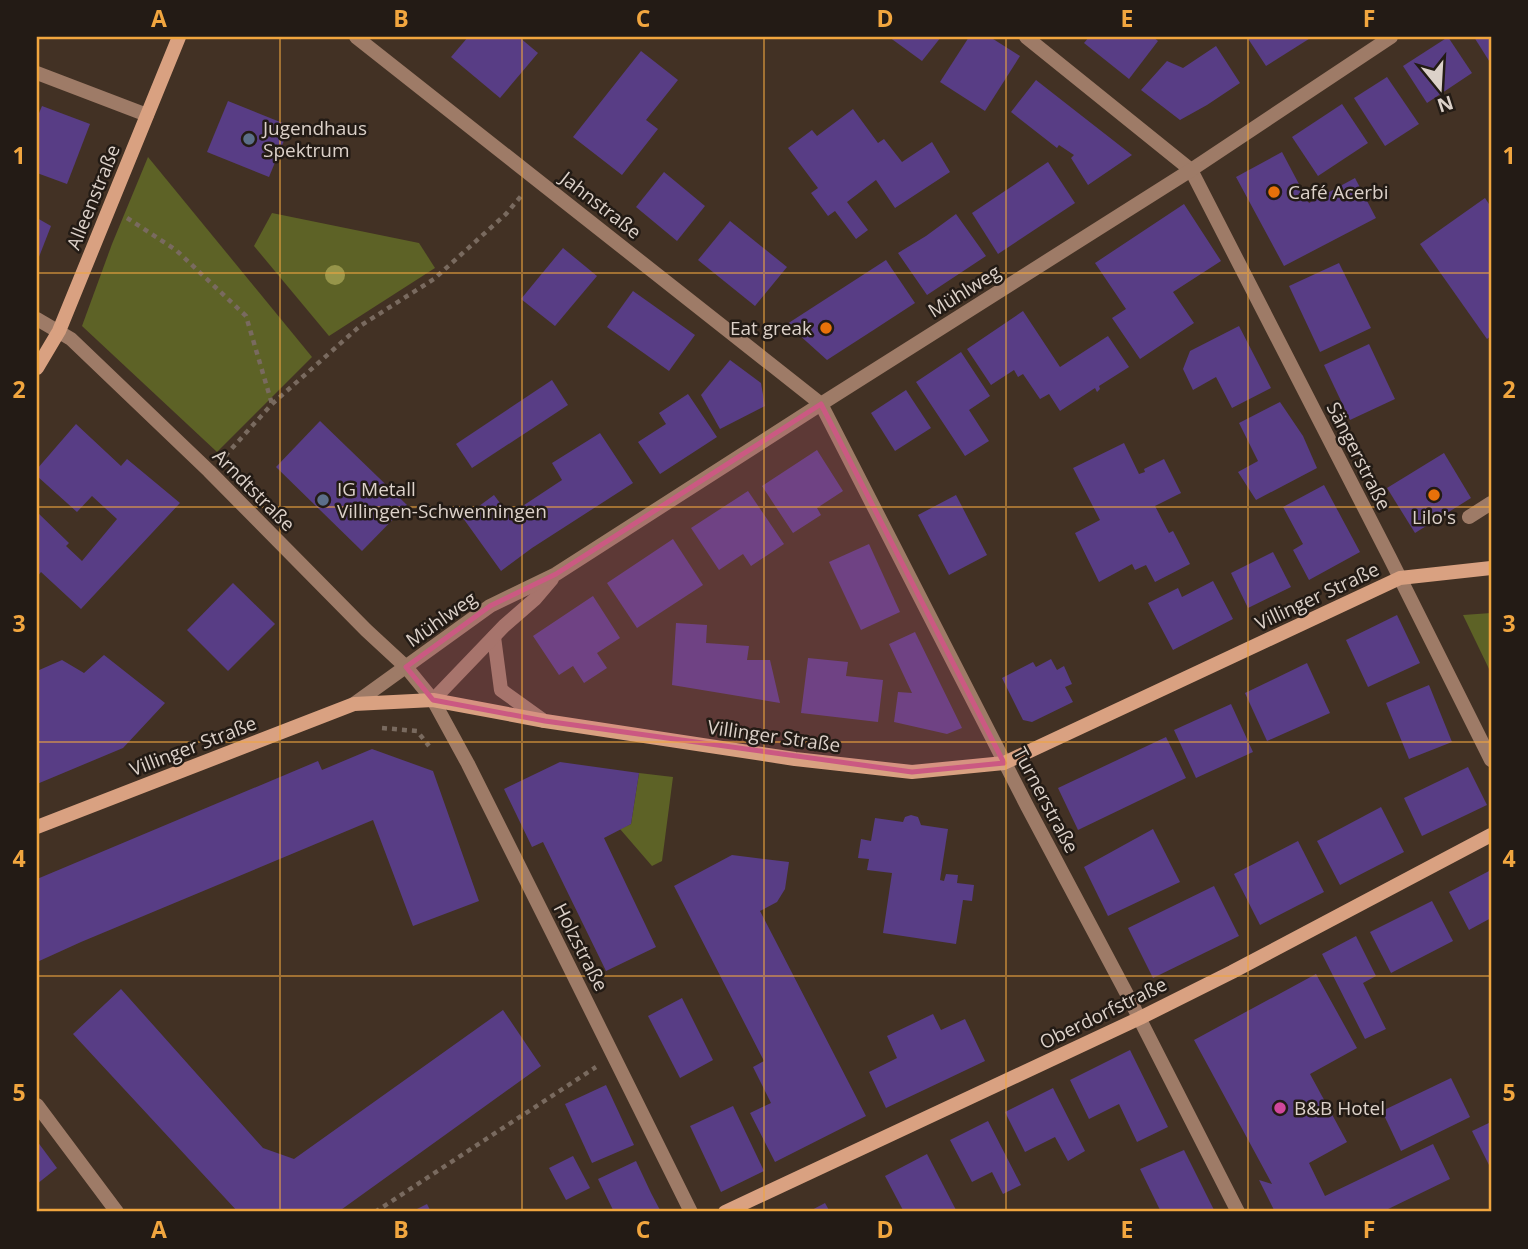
<svg xmlns="http://www.w3.org/2000/svg" width="1528" height="1249" viewBox="0 0 1528 1249" font-family="'Open Sans',sans-serif">
<rect width="100%" height="100%" fill="#423124"/>
<g fill="#5d6226">
<path d="M148 157 312 357 217 452 82 326 112 244Z"/>
<path d="M272 213 419 243 435 268 329 336 254 246Z"/>
<path d="M1491 613V673L1463 615Z"/>
<path d="M639 773 673 777 662 861 652 866 620 829 631 824Z"/>
</g>
<g fill="#583d85">
<path d="M468 37H519L538 53 500 98 451 57Z"/>
<path d="M889 37H941L922 61Z"/>
<path d="M969 37H990L1020 56 985 111 940 82Z"/>
<path d="M1089 37H1153L1158 41 1129 79 1084 43Z"/>
<path d="M1247 37H1312L1266 66Z"/>
<path d="M1448 37 1472 73 1427 103 1403 66Z"/>
<path d="M1474 37H1491V64Z"/>
<path d="M1216 46 1240 83 1207 105 1180 120 1141 90 1167 61 1183 68Z"/>
<path d="M641 51 678 80 646 120 658 129 622 175 573 137Z"/>
<path d="M1387 77 1419 124 1385 146 1354 98Z"/>
<path d="M1036 80 1082 116 1132 155 1088 185 1071 158 1074 155 1059 145 1057 148 1011 112Z"/>
<path d="M228 101 290 126 269 177 207 152Z"/>
<path d="M1342 104 1368 143 1318 176 1292 137Z"/>
<path d="M42 106 90 124 67 184 37 173V118Z"/>
<path d="M853 109 878 143 884 139 902 162 932 142 950 172 895 208 876 180 847 202 868 230 856 239 835 211 828 216 811 193 818 188 788 148 812 130 817 136Z"/>
<path d="M1282 152 1309 203 1355 178 1376 218 1284 266 1236 177Z"/>
<path d="M1048 162 1075 203 998 254 972 213Z"/>
<path d="M664 172 705 206 677 241 636 207Z"/>
<path d="M1485 198 1491 207V336L1487 339 1420 244Z"/>
<path d="M1184 204 1221 261 1173 292 1194 323 1140 359 1112 318 1126 309 1095 263Z"/>
<path d="M956 214 986 256 927 295 898 253 926 236Z"/>
<path d="M37 218 51 226 37 262Z"/>
<path d="M730 221 787 267 755 306 698 260Z"/>
<path d="M563 248 597 276 555 326 521 299Z"/>
<path d="M886 260 915 303 872 331 827 360 787 324Z"/>
<path d="M1339 263 1371 328 1320 352 1289 286Z"/>
<path d="M633 291 695 335 669 371 607 327Z"/>
<path d="M1023 311 1060 367 1108 336 1129 367 1099 386 1100 389 1097 392 1095 388 1060 411 1049 394 1040 399 1023 374 1018 377 1014 370 991 385 967 349Z"/>
<path d="M1239 326 1271 388 1232 408 1216 377 1193 390 1183 369 1190 351Z"/>
<path d="M1369 344 1395 399 1350 420 1324 365Z"/>
<path d="M961 352 990 396 969 410 989 441 965 456 916 382Z"/>
<path d="M730 360 761 383 765 406 720 429 701 395Z"/>
<path d="M552 380 568 405 472 468 456 444Z"/>
<path d="M906 390 931 428 895 451 871 413Z"/>
<path d="M688 394 717 437 660 474 638 442 666 424 659 413Z"/>
<path d="M1280 402 1303 436 1317 468 1256 500 1238 472 1258 461 1239 423Z"/>
<path d="M320 421 407 505 362 551 276 467Z"/>
<path d="M76 424 121 466 127 459 180 503 81 609 41 572 37 577V512L69 543 66 546 82 561 117 519 92 496 77 512 37 476V469Z"/>
<path d="M600 433 633 483 532 548 501 571 463 518 494 495 509 515 562 480 552 463Z"/>
<path d="M1124 443 1139 474 1145 472 1144 469 1164 459 1181 493 1155 506 1169 533 1173 531 1190 564 1155 582 1146 565 1135 570 1132 564 1099 582 1075 533 1100 520 1073 468Z"/>
<path d="M817 450 843 491 817 508 821 515 793 533 762 486Z"/>
<path d="M1444 453 1471 498 1415 533 1387 488Z"/>
<path d="M1324 485 1360 552 1309 580 1293 550 1303 544 1283 507Z"/>
<path d="M748 491 784 544 751 566 743 554 719 570 691 528Z"/>
<path d="M956 495 987 555 949 575 918 515Z"/>
<path d="M673 539 703 585 637 628 607 583Z"/>
<path d="M869 544 900 612 861 630 829 562Z"/>
<path d="M1273 552 1291 587 1248 608 1231 573Z"/>
<path d="M1213 581 1233 619 1173 650 1148 603 1178 588 1182 597Z"/>
<path d="M233 583 275 624 228 671 187 630Z"/>
<path d="M593 596 620 638 597 653 607 668 584 683 573 666 559 675 533 636Z"/>
<path d="M1397 615 1420 663 1368 687 1346 640Z"/>
<path d="M676 623 707 625 706 643 749 646 747 660H770L780 703 672 685Z"/>
<path d="M915 632 962 728 947 734 894 722 898 692 912 693 889 644Z"/>
<path d="M104 655 165 703 123 748 37 784V671L62 660 84 673Z"/>
<path d="M808 658 848 662 846 676 883 680 878 722 801 713Z"/>
<path d="M1051 659 1057 670 1064 666 1072 684 1065 687 1073 702 1032 722 1023 720 1002 678 1033 662 1036 667Z"/>
<path d="M1307 663 1330 713 1267 741 1245 693Z"/>
<path d="M1429 685 1452 742 1409 759 1386 703Z"/>
<path d="M1231 704 1253 752 1196 778 1174 730Z"/>
<path d="M1166 737 1186 778 1078 830 1058 788Z"/>
<path d="M372 749 433 771 479 901 413 926 373 820 81 942 37 962V879L318 761 322 770Z"/>
<path d="M560 762 639 773 631 824 604 838 656 947 606 971 543 842 532 847 504 789Z"/>
<path d="M1468 767 1487 805 1422 836 1404 798Z"/>
<path d="M1381 807 1404 852 1340 885 1317 841Z"/>
<path d="M911 815 918 817 921 825 948 829 940 880 944 881 946 874 958 875 957 883 974 885 972 901 963 900 956 944 883 933 892 873 867 870 869 859 858 858 861 839 871 841 875 818 903 822 905 817Z"/>
<path d="M1153 829 1180 882 1108 916 1084 867Z"/>
<path d="M1298 841 1324 892 1260 925 1234 874Z"/>
<path d="M732 855 789 862 785 889 777 902 760 911 866 1116 775 1162 750 1113 771 1103 753 1067 764 1061 674 886Z"/>
<path d="M1491 870V918L1469 930 1449 892Z"/>
<path d="M1214 886 1239 936 1153 978 1128 928Z"/>
<path d="M1432 901 1453 941 1391 973 1370 932Z"/>
<path d="M1356 936 1376 976 1363 983 1386 1029 1365 1039 1322 954Z"/>
<path d="M1316 974 1357 1048 1310 1074 1347 1142 1309 1163 1325 1196 1433 1144 1450 1179 1382 1212H1275L1259 1180 1272 1184 1194 1040Z"/>
<path d="M121 989 263 1148 294 1159 503 1010 541 1066 338 1212H238L73 1034Z"/>
<path d="M682 998 713 1060 680 1078 648 1016Z"/>
<path d="M933 1014 941 1030 965 1019 985 1061 886 1108 869 1072 897 1058 887 1036Z"/>
<path d="M1130 1050 1168 1127 1137 1142 1119 1104 1089 1119 1070 1080Z"/>
<path d="M1451 1078 1470 1117 1401 1151 1382 1111Z"/>
<path d="M606 1085 634 1145 592 1163 565 1104Z"/>
<path d="M1053 1088 1085 1151 1068 1161 1055 1137 1025 1152 1005 1112Z"/>
<path d="M733 1106 764 1171 721 1192 690 1126Z"/>
<path d="M988 1121 1021 1185 1003 1194 992 1172 972 1182 950 1140Z"/>
<path d="M1491 1122V1169L1472 1131Z"/>
<path d="M37 1141 57 1168 37 1184Z"/>
<path d="M1184 1150 1215 1212H1161L1140 1169Z"/>
<path d="M927 1154 957 1212H904L885 1176Z"/>
<path d="M573 1156 590 1188 566 1200 549 1168Z"/>
<path d="M636 1161 651 1193 661 1212H614L598 1179Z"/>
<path d="M825 1203 830 1212H808Z"/>
<path d="M427 1204 431 1212H411Z"/>
</g>
<g fill="none" stroke-linecap="round" stroke-linejoin="round">
<g stroke="#796a5f" stroke-width="4.5" stroke-dasharray="5 5" stroke-linecap="butt">
<path d="M127 218 176 250 246 316 272 404"/>
<path d="M225 456 272 404 360 326 434 279 506 214 522 195"/>
<path d="M382 728 417 731 429 746"/>
<path d="M375 1212 596 1067"/>
</g>
<path stroke="#9e7b67" stroke-width="14" d="M37 73 147 115"/>
<g stroke="#9e7b67" stroke-width="14">
<path d="M356 37 821 404 1027 806 1129 998 1238 1212"/>
<path d="M1026 37 1191 170 1390 558 1491 760"/>
<path d="M37 319 71 339 209 471 366 630 406 667 433 700 468 764 556 940 691 1212"/>
<path d="M1469 517 1491 503"/>
<path d="M494 637 501 690 544 721"/>
<path d="M433 700 504 626 535 599 552 579"/>
<path d="M354 704 490 606 556 574 821 404 1191 170 1391 37"/>
<path d="M37 1105 117 1212"/>
</g>
<g stroke="#d9a181" stroke-width="14">
<path d="M37 368 59 331 179 37"/>
<path d="M37 827 354 704 433 700 545 721 795 759 912 772 1004 763 1400 578 1491 568"/>
<path d="M725 1212 1140 1018 1232 972 1491 835"/>
</g>
</g>
<circle fill="#96954a" cx="335" cy="275" r="10"/>
<path fill="#cb5982" fill-opacity="0.2" stroke="#cb5982" stroke-width="5" stroke-linejoin="round" d="M821 404 1004 763 912 772 545 721 433 700 406 667 490 606 556 574Z"/>
<path fill="none" stroke="#f1a63f" stroke-width="2" stroke-opacity="0.55" d="M280 37V1212M522 37V1212M764 37V1212M1006 37V1212M1248 37V1212M37 273H1491M37 507H1491M37 742H1491M37 976H1491"/>
<g fill="#5c6f8a" stroke="#231b15" stroke-width="2.5">
<circle cx="249" cy="139" r="7"/>
<circle cx="323" cy="500" r="7"/>
</g>
<g fill="#e8710a" stroke="#231b15" stroke-width="2.5">
<circle cx="1274" cy="192" r="7"/>
<circle cx="826" cy="328" r="7"/>
<circle cx="1434" cy="495" r="7"/>
</g>
<circle fill="#d1479c" stroke="#231b15" stroke-width="2.5" cx="1280" cy="1108" r="7"/>
<g text-anchor="middle" stroke-width="5" stroke-linejoin="round" paint-order="stroke">
<g font-size="19" fill="#dcd1c9" stroke="#231b15" text-anchor="start">
<text x="263" y="135">Jugendhaus<tspan x="263" dy="22">Spektrum</tspan></text>
<text x="1288" y="199">Café Acerbi</text>
<text x="812" y="335" text-anchor="end">Eat greak</text>
<text x="337" y="496">IG Metall<tspan x="337" dy="22">Villingen-Schwenningen</tspan></text>
<text x="1434" y="524" text-anchor="middle">Lilo's</text>
<text x="1294" y="1115">B&amp;B Hotel</text>
</g>
<g font-size="19" fill="#dcd1c9" stroke="#231b15">
<text transform="translate(93 197) rotate(-68)" y="7">Alleenstraße</text>
<text transform="translate(601 205) rotate(38)" y="7">Jahnstraße</text>
<text transform="translate(964 291) rotate(-32)" y="7">Mühlweg</text>
<text transform="translate(1359 456) rotate(63)" y="7">Sängerstraße</text>
<text transform="translate(254 490) rotate(45)" y="7">Arndtstraße</text>
<text transform="translate(1317 596) rotate(-25)" y="7">Villinger Straße</text>
<text transform="translate(441 619) rotate(-35)" y="7">Mühlweg</text>
<text transform="translate(774 736) rotate(8)" y="7">Villinger Straße</text>
<text transform="translate(193 746) rotate(-21)" y="7">Villinger Straße</text>
<text transform="translate(1046 800) rotate(62)" y="7">Turnerstraße</text>
<text transform="translate(581 947) rotate(63)" y="7">Holzstraße</text>
<text transform="translate(1103 1013) rotate(-26)" y="7">Oberdorfstraße</text>
</g>
</g>
<rect width="1528" height="1249" fill="none" stroke="#231b15" stroke-width="77"/>
<g transform="translate(1440 88) rotate(162)" stroke="#231b15" stroke-width="5" paint-order="stroke">
<path d="M0-5L12 26L0 18L-12 26Z" fill="#dcd1c9"/>
<text y="-10" font-size="19" font-weight="bold" text-anchor="middle" fill="#dcd1c9">N</text>
</g>
<rect x="38" y="38" width="1452" height="1172" fill="none" stroke="#f1a63f" stroke-width="2.5"/>
<g font-size="23" text-anchor="middle" font-weight="bold" fill="#f1a63f">
<text x="159" y="27">A</text>
<text x="401" y="27">B</text>
<text x="643" y="27">C</text>
<text x="885" y="27">D</text>
<text x="1127" y="27">E</text>
<text x="1369" y="27">F</text>
<text x="19" y="164">1</text>
<text x="1509" y="164">1</text>
<text x="19" y="398">2</text>
<text x="1509" y="398">2</text>
<text x="19" y="632">3</text>
<text x="1509" y="632">3</text>
<text x="19" y="867">4</text>
<text x="1509" y="867">4</text>
<text x="19" y="1101">5</text>
<text x="1509" y="1101">5</text>
<text x="159" y="1238">A</text>
<text x="401" y="1238">B</text>
<text x="643" y="1238">C</text>
<text x="885" y="1238">D</text>
<text x="1127" y="1238">E</text>
<text x="1369" y="1238">F</text>
</g>
</svg>
